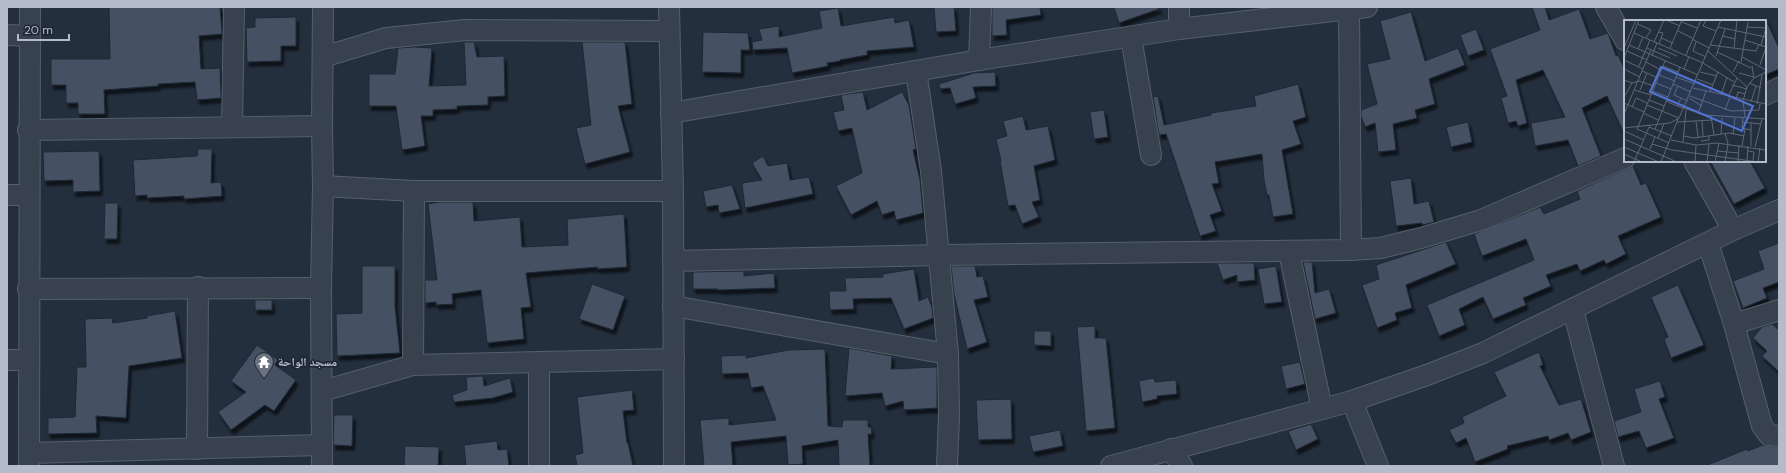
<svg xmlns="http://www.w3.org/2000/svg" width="1786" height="473" viewBox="0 0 1786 473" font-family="'DM Sans','Noto Naskh Arabic',sans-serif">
<defs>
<filter id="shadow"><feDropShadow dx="2.5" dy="4.5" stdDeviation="1" flood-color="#0009"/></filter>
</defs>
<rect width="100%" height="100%" fill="#242f3e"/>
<g fill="#455162" stroke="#1f2835" filter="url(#shadow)">
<path d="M109 7H220L222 34 199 36 201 69 220 68 221 98 197 100 195 82 158 84V86L104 90 105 114H78V103H66V85H51V59H110Z"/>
<path d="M934 7H954L956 31 936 32Z"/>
<path d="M992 7H1040L1041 15 1006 20 1007 35 992 36Z"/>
<path d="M1114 7H1159V9L1119 23Z"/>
<path d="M1532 7H1545L1549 20 1579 9 1590 39 1608 33 1616 56 1618 55 1625 70V136L1607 96 1582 108 1601 156 1578 166 1568 140 1535 146 1531 123 1565 117 1543 70 1516 80 1527 123 1518 126 1516 121 1508 123 1501 98 1507 96 1490 49 1540 30Z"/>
<path d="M838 8 841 26 894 17 895 23 909 20 914 47 867 51V55L840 60V61L827 63 828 66 792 73 787 48 753 50 752 42 762 40 759 29 779 26V37L822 28 819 11Z"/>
<path d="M1411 12 1425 61 1458 48 1465 65 1429 79 1435 104 1415 110 1417 118 1393 124 1396 150 1378 152 1375 123 1365 127 1361 116V110L1377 104 1367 64 1390 59 1380 21Z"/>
<path d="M296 17V46H281V61L247 62 246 28 255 27V18Z"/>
<path d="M1765 18 1779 48V69L1765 75Z"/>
<path d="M1476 29 1484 50 1468 56 1460 35Z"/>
<path d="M703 32 748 33 750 50H741V73L702 72Z"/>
<path d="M464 42H474L477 57 504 56 505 96 488 97V105L457 106V109L433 110V116H421L425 146 402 150 396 106H369V74H395L398 48 414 47 432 48 429 86 466 85Z"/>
<path d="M582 42H625L632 104 618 106 630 152 585 164 576 128 591 125Z"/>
<path d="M995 72 996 86 973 87 976 98 955 104 950 88 940 89 939 84 974 73Z"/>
<path d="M1298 84 1306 117 1293 121 1301 144 1282 150 1293 214 1273 217 1269 195H1267L1264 180 1262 154 1215 162 1219 183 1212 184 1222 211 1210 215 1216 231 1200 236 1166 134 1159 135 1153 97 1158 96 1164 125 1211 115V113L1256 106 1254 96Z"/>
<path d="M863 92 867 110 902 92 909 105 916 149 913 150 920 180 923 213 896 220 894 211 882 215 877 201 851 215 836 186 862 173 852 128 838 131 833 112 844 110 841 95Z"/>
<path d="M1104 110 1108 137 1094 139 1090 112Z"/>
<path d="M1023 116 1026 130 1048 126 1055 160 1034 166 1040 200 1032 202 1039 217 1022 224 1015 205 1008 206 1000 161H1001L996 139 1007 136 1003 121Z"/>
<path d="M1468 122 1472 142 1451 147 1446 127Z"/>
<path d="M198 149H212L211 183 221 182 222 196 184 199V196L147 198V195L135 196 133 160 197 156Z"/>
<path d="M99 151 100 191 73 192V180L44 181 43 152Z"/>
<path d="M763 156 768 166 787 163 790 180 809 177 813 194 745 208 742 183 762 180 752 163Z"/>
<path d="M1710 161H1750L1765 188 1734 204Z"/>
<path d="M1633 166 1641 185 1646 183 1661 217 1618 236 1626 254 1606 264 1604 260 1580 271 1577 264 1546 275 1551 286 1523 298 1526 305 1493 319 1483 297 1459 309 1465 325 1439 336 1427 305 1534 260 1526 239 1482 256 1474 234 1540 207 1544 214 1580 199 1577 191Z"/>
<path d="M1411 178 1414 204 1429 201 1434 222 1423 225 1422 223 1396 226 1390 181Z"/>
<path d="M732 185 740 209 719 213 718 205 706 207 703 191Z"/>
<path d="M440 202H473L474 221 520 217 522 247 568 245 567 219 624 214 627 267 597 269 598 267 526 273 531 307 521 308 524 339 487 343 481 290 452 294 453 304 436 305V302L425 303V280H437L428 204Z"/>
<path d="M105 203H118L117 239H104Z"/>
<path d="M1446 242 1456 264 1406 285 1412 308 1395 313 1397 320 1377 328 1362 285 1379 279 1376 265Z"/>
<path d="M1779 243V282L1763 288 1767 298 1743 308 1733 281 1764 269 1758 251Z"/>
<path d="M1303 262H1312L1315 293 1329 289 1336 313 1315 319Z"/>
<path d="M1217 263H1254L1255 280 1237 282V275L1223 280Z"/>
<path d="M362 266H395V307L400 353 337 356 336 314 362 313Z"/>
<path d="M951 266H975L977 277 983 276 988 297 974 300 987 342 967 349 954 294Z"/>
<path d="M1276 266 1282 302 1264 304 1258 269Z"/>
<path d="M914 269 919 301 928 297 932 307 933 318 904 329 891 298 853 299 854 309 830 310 829 291H846L845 278 883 277V274Z"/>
<path d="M744 271V276L774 273 775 288 718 290V289H693V272Z"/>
<path d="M592 284 625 296 613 330 579 319Z"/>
<path d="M1678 285 1704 345 1671 358 1664 339 1668 337 1651 297Z"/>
<rect x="255" y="300" width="17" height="10"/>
<path d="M175 311 182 358 129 366 126 418 96 416 97 433 48 434V418L75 417 77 367H86L85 319 112 318 113 323 147 318V316Z"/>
<path d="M1772 324 1779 330V372L1762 356 1767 351 1753 338 1762 327Z"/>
<path d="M1095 326V338H1106L1115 428 1086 431 1077 327Z"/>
<path d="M1034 331H1051V346L1034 345Z"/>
<path d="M257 345 278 360 275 365 296 380 274 411 265 405 231 430 218 412 246 392 231 381Z"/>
<path d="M849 348 892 356 891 369 937 367V408L904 410 903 401 885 406 882 393 845 396Z"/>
<path d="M825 349 828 426 842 427 843 420H868V427H871L872 434H868L870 466H839L838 440 802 446 803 464 788 465 786 436 731 442 733 466H704L700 420 729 418V425L776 420 763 386 751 388 748 373 722 374 721 356 746 355V358L789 350Z"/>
<path d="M1539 352 1543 365 1540 366 1559 405 1581 399 1591 432 1571 440 1568 433 1549 440 1548 436 1507 446 1508 449 1475 462 1466 438 1456 443 1449 430 1464 423 1462 417 1506 396 1494 372Z"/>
<path d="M1300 362 1305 384 1286 389 1281 366Z"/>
<path d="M483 376 484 386 510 378 513 392 493 398 454 402 452 395 467 390 466 377Z"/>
<path d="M1154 378 1155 382 1176 380 1177 394 1157 396V399L1142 402 1139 381Z"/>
<path d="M1660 381 1665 397 1659 399 1674 438 1646 448 1639 431 1618 437 1614 421 1641 412 1634 389Z"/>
<path d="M632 390 634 410 623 411 627 443H628L633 466H577L575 455 583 453 577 397Z"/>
<path d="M1011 399 1012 439 978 440 976 400Z"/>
<path d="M334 415H353L352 446 333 445Z"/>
<path d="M1311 424 1318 439 1296 450 1288 431Z"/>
<path d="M1060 430 1063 446 1033 452 1029 436Z"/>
<path d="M497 441 498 450 507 449 509 466H466L464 445Z"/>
<path d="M1763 445 1779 447V466H1705L1747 449 1748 451Z"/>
<path d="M405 446 439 447 438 466H404Z"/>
</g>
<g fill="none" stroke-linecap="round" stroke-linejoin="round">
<defs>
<g id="minor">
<path d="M669 7 673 191 674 466"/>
<path d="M1179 7V29"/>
<path d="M1606 7 1625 40"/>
<path d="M1349 9 1351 250"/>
<path d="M7 35 29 36"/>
<path d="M1131 37 1151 155"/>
<path d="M323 57 386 38 465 30 669 31"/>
<path d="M979 60 981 7"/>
<path d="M916 71 931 171 948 354 949 416 947 466"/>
<path d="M1765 95 1779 88"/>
<path d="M671 113 979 60 1179 29 1367 7"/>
<path d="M232 126 234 7"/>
<path d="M28 130 322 126"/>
<path d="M1694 161 1733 230"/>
<path d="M323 186 414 191H673"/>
<path d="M414 191 413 365 674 359"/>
<path d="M7 195H29"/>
<path d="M1708 243 1734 324 1762 426 1769 435 1779 436"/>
<path d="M1289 252 1322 409"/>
<path d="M673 261 940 255 1351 250 1381 248 1421 238 1481 220 1625 158"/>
<path d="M28 289 321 288"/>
<path d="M673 306 948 354"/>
<path d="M1573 310 1614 466"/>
<path d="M1734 324 1779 310"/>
<path d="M7 360H28"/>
<path d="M539 362V466"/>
<path d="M322 391 413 365"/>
<path d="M1352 401 1378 466"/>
<path d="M197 449 198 287"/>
<path d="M1171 449 1182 466"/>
<path d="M29 453 321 445"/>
<path d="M29 466 30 7"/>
<path d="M322 466 321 288 323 186 322 126 323 7"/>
<path d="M1111 466 1352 401 1427 375 1483 353 1733 230 1779 210"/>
</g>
</defs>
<use href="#minor" stroke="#565f6c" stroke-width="22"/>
<use href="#minor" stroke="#38414e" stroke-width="20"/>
</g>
<defs>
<symbol id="temple-pin" viewBox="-11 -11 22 30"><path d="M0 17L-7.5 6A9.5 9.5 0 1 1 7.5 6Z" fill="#6b7280" stroke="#1d2633"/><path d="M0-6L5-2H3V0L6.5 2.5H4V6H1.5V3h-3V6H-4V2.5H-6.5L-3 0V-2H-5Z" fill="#fff"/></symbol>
</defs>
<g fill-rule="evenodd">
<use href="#temple-pin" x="253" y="351" width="22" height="30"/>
</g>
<g text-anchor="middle" stroke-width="3" stroke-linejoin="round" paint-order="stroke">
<g font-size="12" font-weight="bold" fill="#b4bcc9" stroke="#1d2633" text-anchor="start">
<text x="278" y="366">مسجد الواحة</text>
</g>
</g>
<g transform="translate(1624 20)">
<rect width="142" height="142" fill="#242f3e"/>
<path fill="none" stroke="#5e6776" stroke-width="1" d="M42 0 56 6M82 0 79 6 92 11M117 0H132M58 2 73 8M14 4 27 10 22 18M94 7 142 17M123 7 142 8M54 11 68 18M35 12 39 13 35 24M10 13 79 43 110 62M99 16 111 19M37 18 49 23M68 19 85 28M121 20 142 27M30 22 40 0M72 22 69 31 82 37M5 25 74 55M86 25 132 31 135 24M137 25 142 8M0 28 12 0M23 28 46 38M34 28 53 36M46 28 58 0M110 28 113 0M14 29 19 17M27 30 18 51 34 58M3 31 23 40M84 31 123 67M93 32 127 48M28 35 33 23M62 35 77 0M92 36 101 9M118 37 142 50M0 38 15 0M0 40 19 49M41 41 13 109 45 123M22 42 37 50M117 42 124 2M136 45 142 27M15 46 26 20M39 46 54 52M128 46 130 58M0 49 16 57M60 49 65 37M76 52 93 56M109 52 115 41M115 53 130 57M35 55 51 61M52 57 71 64M73 59 89 65M0 60 8 63 15 61 30 66M32 63 47 69M125 63 137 68M49 64 67 72M108 65 123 69M54 66 50 75 64 81M69 68 142 84M10 70 27 75M16 70 23 53M28 71 44 77M86 72 94 52M97 75 103 57M66 76 107 91 135 90 136 84M0 77 8 63M104 77 113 58M65 78 78 86M112 79 114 72 121 74M25 80 40 86M42 81 53 86 57 78M127 82 132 66M0 83 20 92M133 84 138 55M23 85 55 98M53 86 81 95 142 99M8 87 12 78 23 83M101 90 106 77M19 93 34 100M0 94 18 51M74 94 82 71M87 96 90 115M119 97 118 108 127 110M121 97 119 81 123 67 130 58 142 52M72 101 74 117M78 101 79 116M53 102 88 100M119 102 137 104M25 107 48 116M0 108 46 103 55 98 97 0M31 109 56 47M0 111 20 120M101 113 104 124 101 142M97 114 98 98M109 114 111 98M60 116 70 118 105 113 120 116M34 118 40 104M0 119 53 142M47 120 72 125 93 123 141 130M77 121 85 120V116M59 122 62 90M28 124 48 130 134 142M118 126 121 109M127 126V103M0 127 35 142M131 127 138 99M26 129 31 117M93 131 115 133M124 131 130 132 129 141M0 134 18 142M123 141 124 126M10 142 26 105M37 142 54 99M71 142 72 125M83 142 85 124M91 142 95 123M114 142 115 125M134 142 136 128"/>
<path fill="#5274d3" fill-opacity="0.15" stroke="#5274d3" stroke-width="2" d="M37 47 129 86 118 111 26 72Z"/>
<rect width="142" height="142" fill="none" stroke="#b4bcc9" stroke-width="2"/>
</g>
<rect width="1786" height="473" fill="none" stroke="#b4bcc9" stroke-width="16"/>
<path d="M18 34v6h51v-6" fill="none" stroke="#b4bcc9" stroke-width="2"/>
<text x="24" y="34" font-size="12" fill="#b4bcc9" stroke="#1d2633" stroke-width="3" paint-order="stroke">20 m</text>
</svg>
